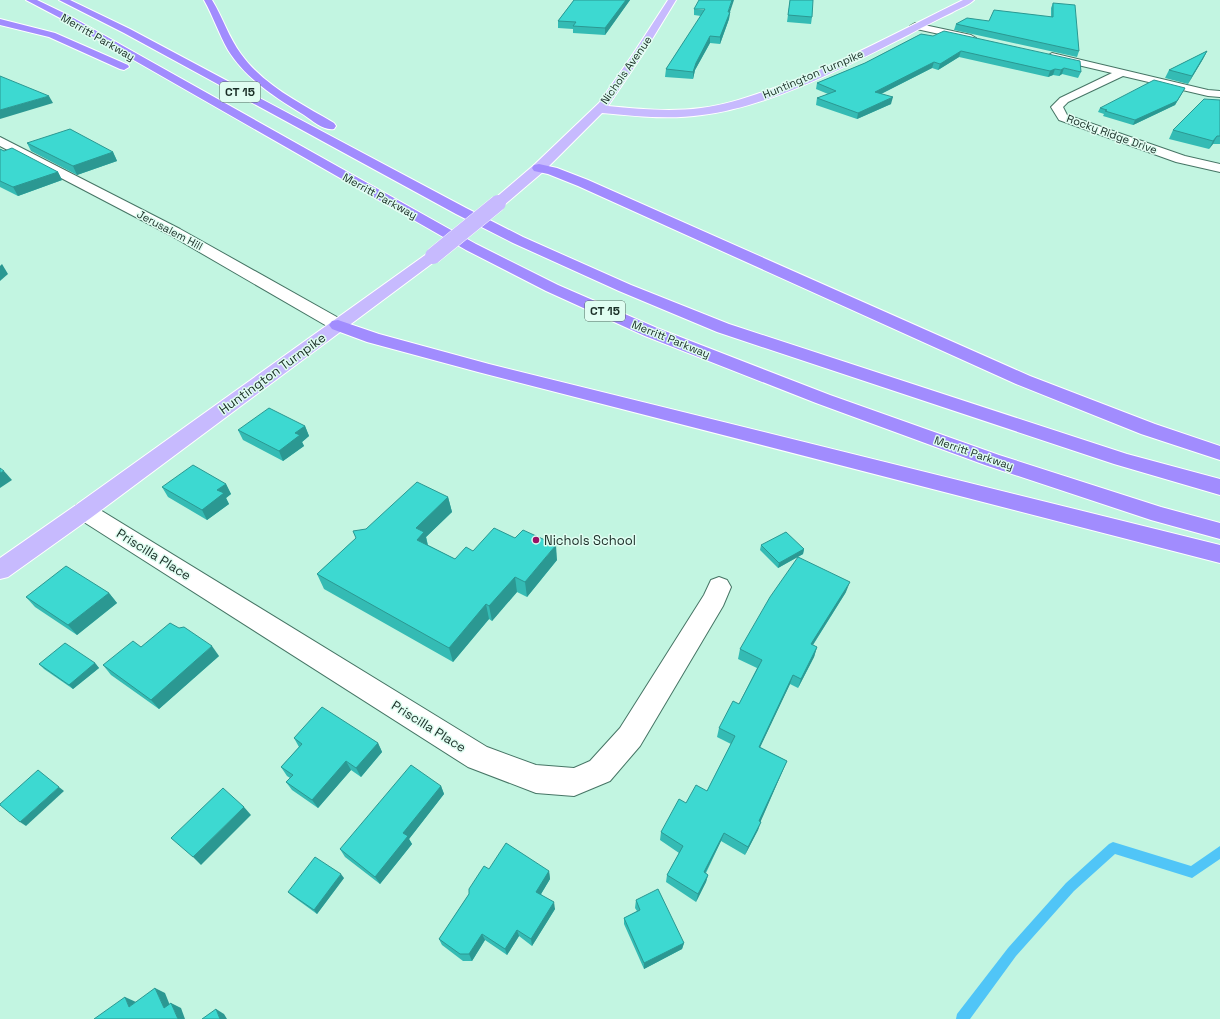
<svg xmlns="http://www.w3.org/2000/svg" width="1220" height="1019" viewBox="0 0 1220 1019" font-family="'Space Grotesk',sans-serif">
<rect width="100%" height="100%" fill="#c2f5e1"/>
<g fill="none" stroke-linecap="round" stroke-linejoin="round">
<path fill="#50c5f7" fill-rule="evenodd" d="M1113 842 1191 866 1220 846V859L1192 878 1115 854 1074 891 1016 956 970 1019H956L957 1014 1008 948 1066 883 1109 844Z"/>
<defs>
<g id="minor">
<path d="M915 23 971 35 976 38 971 41 912 28 910 26Z"/>
<path d="M1052 53 1208 90 1220 91V97L1208 96 1123 76 1068 102 1063 107 1067 115 1185 156 1220 164V172L1176 162 1059 120 1051 107 1060 98 1112 73 1048 58 1047 56Z"/>
<path d="M0 137 180 229 344 321 347 325 344 329 338 330 332 329 170 235 0 146Z"/>
<path d="M84 503 92 505 487 747 536 765 574 768 590 761 620 728 704 595 711 580 719 577 727 580 731 587 723 606 640 746 610 781 574 796 536 793 468 767 76 517 73 511 76 505Z"/>
</g>
<g id="major">
<path d="M668 0H676L643 54 608 106C639 109 670 112 701 108 728 105 754 95 780 86 843 62 902 30 963 0H974C969 5 960 8 953 12 939 19 924 26 910 34 849 65 770 107 702 115 669 120 635 116 602 113L544 171 503 206 498 207 493 206 491 203 493 200 534 165 599 103 633 54Z"/>
<path d="M433 251 438 253 441 256 438 259 92 517 8 577 0 579V558L76 505 428 253Z"/>
</g>
<g id="highway">
<path d="M26 0H37L68 15 476 244 558 285 657 328 830 395 999 455 1161 507 1220 523V539L1151 520 985 465 816 403 645 336 546 291 466 250 62 19Z"/>
<path d="M59 0H70L130 29 466 208 523 237 631 285 729 324 1127 454 1220 479V495L1114 464 717 332 619 291 513 243 456 214 124 33Z"/>
<path d="M204 0H212C223 18 229 38 241 54 264 86 302 104 334 123L336 126 334 129C324 131 313 121 304 115 276 98 246 79 228 50 219 34 213 16 204 0Z"/>
<path d="M0 19 55 33 128 65 129 67 124 70 120 69 49 37 0 25Z"/>
<path d="M539 164 557 168 588 180 1030 376 1155 424 1220 446V460L1141 434 1016 384 578 186 548 174 534 171 532 168 534 165Z"/>
<path d="M338 320 379 334 489 364 1220 545V563L478 372 367 342 332 329 329 325 332 321Z"/>
</g>
</defs>
<use href="#minor" stroke="#467565" stroke-width="2"/>
<use href="#major" stroke="#fff" stroke-width="2"/>
<use href="#highway" stroke="#fff" stroke-width="2"/>
<use href="#minor" fill="#fff" fill-rule="evenodd"/>
<use href="#major" fill="#c7bafe" fill-rule="evenodd"/>
<use href="#highway" fill="#a18cfe" fill-rule="evenodd"/>
<defs>
<path id="major-bridge" d="M433 256 498 203"/>
</defs>
<use href="#major-bridge" stroke="#fff" stroke-width="17" stroke-linecap="butt"/>
<use href="#major-bridge" stroke="#c7bafe" stroke-width="16"/>
</g>
<g fill="#34bbb4">
<path d="M574 0H630L605 35 573 33V29L558 28V21Z"/>
<path d="M790 0 812 17 811 24 787 22Z"/>
<path d="M1053 3 1079 51 1077 57 954 30 956 24 989 21 1051 17V8Z"/>
<path d="M694 9 730 12 729 19 720 44 710 43 695 70 693 79 665 77 666 69 701 16 694 15Z"/>
<path d="M921 34 1081 72 1078 78 1062 74 1059 76 1053 75 1048 77 959 57 938 70 932 68 881 94 891 104 857 119 816 105 817 98 828 94 816 89 817 83 865 63Z"/>
<path d="M1207 51 1203 59 1188 84 1165 78 1169 70Z"/>
<path d="M1185 88 1175 105 1133 125 1103 116 1104 114 1098 112 1100 108Z"/>
<path d="M1220 100V144H1213L1209 149 1169 139 1173 130Z"/>
<path d="M27 143 113 152 117 161 77 175 31 151Z"/>
<path d="M0 149 58 172 62 180 18 196 0 187Z"/>
<path d="M305 426 309 436 302 442 304 446 283 461 243 440 238 430Z"/>
<path d="M226 484 231 494 226 498 229 504 207 520 168 497 162 487Z"/>
<path d="M448 497 452 512 426 537 428 545 455 559 473 551 557 560 527 597 517 592 492 621 489 619 453 662 324 589 317 574 366 529Z"/>
<path d="M761 545 804 549 803 554 778 568 760 550Z"/>
<path d="M846 592 813 645 817 647 814 657 798 688 790 684 760 747 787 761 783 770 760 822 758 830 745 855 721 841 706 873 708 875 706 882 696 902 666 882 667 875 679 853 660 840 661 832 686 803 707 791 731 744 717 737 719 728 739 704 757 668 738 659 740 649Z"/>
<path d="M109 593 117 603 77 635 35 607 26 597Z"/>
<path d="M141 647 219 656 159 709 111 675 103 665Z"/>
<path d="M95 663 99 668 73 689 44 669 39 664Z"/>
<path d="M294 738 378 743 382 752 361 777 351 770 318 808 292 790 286 782 290 778 287 776 281 767 299 747Z"/>
<path d="M441 786 444 794 409 839 412 844 380 884 345 857 340 849Z"/>
<path d="M489 869 549 871 550 879 541 894 555 909 532 946 519 936 507 955 485 940 472 961H463L442 945 439 939 469 894Z"/>
<path d="M344 878 317 914 291 895 288 892Z"/>
<path d="M636 900 684 943 682 949 644 969 624 924V918L637 911 635 908Z"/>
</g>
<g fill="#2b9892">
<path d="M626 0H630L605 35V28Z"/>
<path d="M732 0H734L729 15 730 12 729 19 720 44V37Z"/>
<path d="M710 36V43L695 70 693 79V72L696 63Z"/>
<path d="M961 51 959 57 938 70 940 64Z"/>
<path d="M1207 51 1203 59 1188 84 1192 76Z"/>
<path d="M934 62 932 68 873 98 875 92Z"/>
<path d="M1064 68 1062 74 1059 76 1061 70Z"/>
<path d="M1055 69 1053 75 1048 77 1050 71Z"/>
<path d="M1185 88 1175 105 1133 125 1135 120Z"/>
<path d="M49 96 53 103 0 119V110Z"/>
<path d="M893 97 891 104 857 119 858 113Z"/>
<path d="M1217 136 1213 144 1209 149 1213 141Z"/>
<path d="M113 152 117 161 77 175 73 166Z"/>
<path d="M58 172 62 180 18 196 13 187Z"/>
<path d="M2 264 8 274 0 281V266Z"/>
<path d="M305 426 309 436 302 442 304 446 283 461 279 451 295 433Z"/>
<path d="M4 471 12 480 0 488V473Z"/>
<path d="M226 484 231 494 226 498 229 504 207 520 202 510 217 490Z"/>
<path d="M448 497 452 512 426 537 428 547 417 540 416 528Z"/>
<path d="M556 545 557 560 527 597 525 582Z"/>
<path d="M804 549 803 554 778 568 779 563Z"/>
<path d="M515 577 517 592 492 621 489 606Z"/>
<path d="M850 582 846 592 807 654 811 644Z"/>
<path d="M109 593 117 603 77 635 68 625Z"/>
<path d="M486 604 489 619 453 662 449 648Z"/>
<path d="M212 646 219 656 159 709 151 700Z"/>
<path d="M817 647 814 657 798 688 801 679Z"/>
<path d="M95 663 99 668 73 689 69 685Z"/>
<path d="M793 675 790 684 756 756 759 747Z"/>
<path d="M378 743 382 752 361 777 356 768Z"/>
<path d="M346 761 351 770 318 808 312 800Z"/>
<path d="M787 761 783 770 757 830 759 821Z"/>
<path d="M441 786 444 794 409 839 412 844 380 884 375 877 403 833Z"/>
<path d="M59 787 64 791 26 826 20 822Z"/>
<path d="M244 807 251 815 201 865 193 857Z"/>
<path d="M761 822 758 830 745 855 748 847Z"/>
<path d="M724 833 721 841 702 879 704 872Z"/>
<path d="M549 871 550 879 538 899 536 892Z"/>
<path d="M341 874 344 878 317 914 314 910Z"/>
<path d="M708 875 706 882 696 902 698 894Z"/>
<path d="M554 902 555 909 532 946 531 939Z"/>
<path d="M517 930 519 936 507 955 505 949Z"/>
<path d="M482 934 485 940 472 961 469 954Z"/>
<path d="M684 943 682 949 644 969V963Z"/>
<path d="M155 988 165 993 173 1013 164 1008Z"/>
<path d="M125 997 136 1002 129 1007Z"/>
<path d="M171 1003 181 1008 185 1019H178Z"/>
<path d="M216 1009 224 1014 227 1019H220Z"/>
</g>
<g fill="#3dd9d1" stroke="#2b9892">
<path d="M574 0H626L605 28 573 26 576 22 558 21Z"/>
<path d="M699 0H732L728 12H730L720 37 710 36 696 63 693 72 666 69 705 9H694Z"/>
<path d="M790 0H813L812 17 788 15Z"/>
<path d="M1053 3 1075 5 1079 51 956 24 967 18 989 21 994 10 1053 17Z"/>
<path d="M944 31 1080 61 1081 72 1064 68 1061 70 1055 69 1050 71 961 51 940 64 934 62 875 92 893 97 858 113 817 98 836 91 817 83 865 63 921 34 933 36Z"/>
<path d="M1207 51 1192 76 1169 70Z"/>
<path d="M0 76 49 96 0 110Z"/>
<path d="M1154 80 1185 88 1177 101 1135 120 1105 111 1107 110 1100 108Z"/>
<path d="M1204 99 1220 100V136H1217L1213 141 1173 130Z"/>
<path d="M70 129 113 152 73 166 27 143Z"/>
<path d="M12 148 58 172 13 187 0 181V149L4 151Z"/>
<path d="M269 408 305 426 295 433 300 435 279 451 238 430Z"/>
<path d="M193 465 226 484 217 490 224 493 202 510 162 487Z"/>
<path d="M0 468 4 471 0 473Z"/>
<path d="M417 482 448 497 416 528 424 532 417 540 455 559 466 547 473 551 494 528 515 538 523 530 556 545 525 582 515 577 489 606 486 604 449 648 317 574 356 538 353 531 366 529Z"/>
<path d="M786 532 804 549 779 563 761 545Z"/>
<path d="M798 557 850 582 811 644 817 647 801 679 793 675 759 747 787 761 759 821 761 822 748 847 724 833 704 872 708 875 698 894 667 875 683 846 661 832 679 799 686 803 696 785 707 791 735 736 719 728 733 701 739 704 762 660 740 649 770 597Z"/>
<path d="M66 566 109 593 68 625 26 597Z"/>
<path d="M170 623 179 628 184 627 212 646 151 700 103 665 133 641 141 647Z"/>
<path d="M65 643 95 663 69 685 39 664Z"/>
<path d="M322 707 378 743 356 768 346 761 312 800 286 782 293 775 281 767 302 744 294 738Z"/>
<path d="M411 765 441 786 403 833 408 836 375 877 340 849Z"/>
<path d="M38 770 59 787 20 822 0 805V804Z"/>
<path d="M223 788 244 807 193 857 171 838Z"/>
<path d="M506 843 549 871 536 892 554 902 531 939 517 930 505 949 482 934 469 954H460L439 939 469 894V889L484 866 489 869Z"/>
<path d="M315 857 341 874 314 910 288 892Z"/>
<path d="M658 889 684 943 644 963 624 918 640 910 636 900Z"/>
<path d="M155 988 164 1008 171 1003 178 1019H94L125 997 129 1007Z"/>
<path d="M216 1009 220 1019H202Z"/>
</g>
<circle fill="#991265" stroke="#dffdf1" stroke-width="1.5" cx="536" cy="540" r="4"/>
<g text-anchor="middle" stroke-width="3" stroke-linejoin="round" paint-order="stroke">
<g font-size="11" fill="#192d26" stroke="#dffdf1">
<text transform="translate(98 37) rotate(30)" y="4">Merritt Parkway</text>
<text transform="translate(626 70) rotate(-55)" y="4">Nichols Avenue</text>
<text transform="translate(813 74) rotate(-23)" y="4">Huntington Turnpike</text>
<text transform="translate(1112 134) rotate(20)" y="4">Rocky Ridge Drive</text>
<text transform="translate(380 196) rotate(29)" y="4">Merritt Parkway</text>
<text transform="translate(170 230) rotate(28)" y="4">Jerusalem Hill</text>
<text transform="translate(671 339) rotate(22)" y="4">Merritt Parkway</text>
<text transform="translate(974 453) rotate(19)" y="4">Merritt Parkway</text>
</g>
<g fill="#dffdf1" stroke="#546b63" stroke-width="1">
<rect x="220" y="82" width="40" height="20" rx="3"/>
<rect x="585" y="301" width="40" height="20" rx="3"/>
</g>
<g font-size="12" font-weight="bold" fill="#192d26">
<text x="240" y="96">CT 15</text>
<text x="605" y="315">CT 15</text>
</g>
<g font-size="13" fill="#192d26" stroke="#dffdf1">
<text transform="translate(272 373) rotate(-36)" y="5">Huntington Turnpike</text>
<text transform="translate(154 554) rotate(32)" y="5">Priscilla Place</text>
<text transform="translate(429 726) rotate(32)" y="5">Priscilla Place</text>
</g>
<g font-size="13" fill="#192d26" stroke="#dffdf1" text-anchor="start">
<text x="544" y="545">Nichols School</text>
</g>
</g>
</svg>
